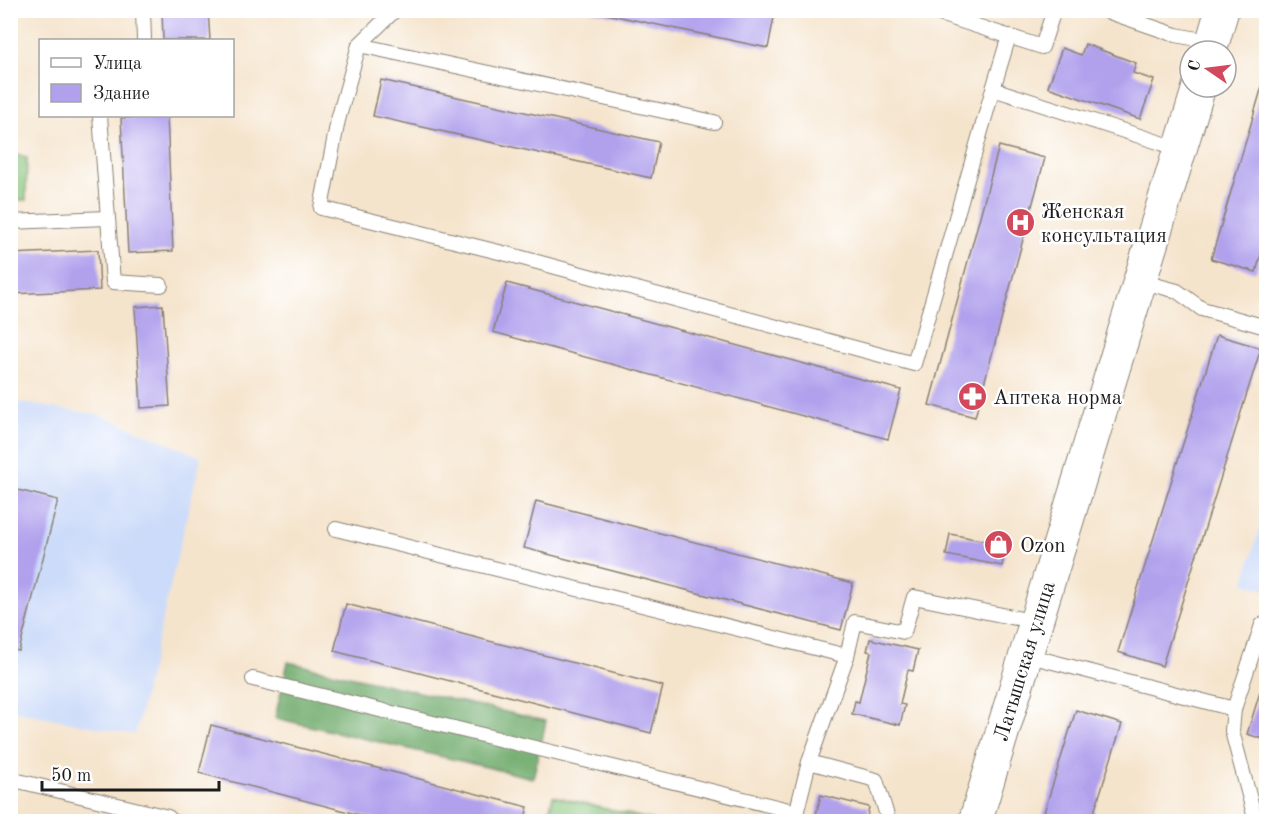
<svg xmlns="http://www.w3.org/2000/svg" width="1277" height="832" viewBox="0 0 1277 832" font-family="'Old Standard TT',serif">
<rect width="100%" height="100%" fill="#fff"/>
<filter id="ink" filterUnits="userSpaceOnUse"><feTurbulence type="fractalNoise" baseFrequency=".0167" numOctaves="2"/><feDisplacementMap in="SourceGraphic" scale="12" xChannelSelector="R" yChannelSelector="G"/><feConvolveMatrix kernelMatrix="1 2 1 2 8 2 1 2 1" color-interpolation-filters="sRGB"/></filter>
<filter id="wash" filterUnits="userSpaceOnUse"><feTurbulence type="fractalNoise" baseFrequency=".008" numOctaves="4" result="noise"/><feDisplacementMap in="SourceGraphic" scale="24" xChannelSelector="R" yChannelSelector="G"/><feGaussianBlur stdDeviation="1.35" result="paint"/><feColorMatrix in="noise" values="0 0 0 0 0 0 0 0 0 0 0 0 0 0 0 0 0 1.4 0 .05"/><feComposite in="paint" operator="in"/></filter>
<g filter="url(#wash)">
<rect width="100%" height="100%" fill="#f5e4cc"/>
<g fill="#ccdbf9">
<path d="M10 401 101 415 201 457 135 735 11 710Z"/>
<path d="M1266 504V590L1244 583Z"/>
</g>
<g fill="#88c47a" stroke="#52704b" stroke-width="1.5">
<path d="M10 153 27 158 26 200H11Z"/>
<path d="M553 796 656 821H547Z"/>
</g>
<path fill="#6eaa6a" stroke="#456343" stroke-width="1.5" d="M288 662 546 721 533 778 275 718Z"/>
<g id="blocks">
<g fill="#b1a1ed">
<path d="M162 10H208L210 40H163Z"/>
<path d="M587 10H768L775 12 768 48Z"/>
<path d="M995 10H1017L1015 18Z"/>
<path d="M1085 44 1136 63 1133 73 1154 80 1140 119 1048 87 1062 48 1081 55Z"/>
<path d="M1266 73V237L1256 272 1211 259Z"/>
<path d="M381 80 659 142 651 178 373 116Z"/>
<path d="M167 116 173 251 128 253 121 118Z"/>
<path d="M999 146 1045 158 975 417 929 405Z"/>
<path d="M98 250 100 290 10 294V254Z"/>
<path d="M507 283 901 390 888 439 493 332Z"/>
<path d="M163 305 170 406 141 408 135 307Z"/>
<path d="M1217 335 1261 348 1162 666 1118 652Z"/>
<path d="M10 488 58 500 19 651 10 649V522L14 508 10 507Z"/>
<path d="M536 501 853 583 841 630 524 548Z"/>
<path d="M950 534 1007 545 1002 566 946 555Z"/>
<path d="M346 604 663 686 651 733 334 651Z"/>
<path d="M870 639 918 650 913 671 908 670 900 704 905 705 900 725 852 714 855 701 859 702 871 652 867 651Z"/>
<path d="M1266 673V740L1247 734Z"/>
<path d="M1076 710 1122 724 1091 822H1041Z"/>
<path d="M211 725 528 807 524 822H387L199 773Z"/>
<path d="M821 795 869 807 866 822H814Z"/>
<path d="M1207 815 1225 821V822H1205Z"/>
</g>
</g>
</g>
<g filter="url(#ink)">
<use href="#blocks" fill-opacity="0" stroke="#888074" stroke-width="1.5"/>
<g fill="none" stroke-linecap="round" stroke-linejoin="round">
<defs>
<g id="service">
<path d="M143 10 144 40"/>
<path d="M395 10 359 45 714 122"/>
<path d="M927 10 1042 47 1054 10"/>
<path d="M1103 10 1176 35 1213 42"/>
<path d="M359 45 338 120 321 208 515 256 914 364 993 89 1180 149"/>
<path d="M993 89 1009 36"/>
<path d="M100 116 113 282 161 285"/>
<path d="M10 222 107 218"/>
<path d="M1140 281 1177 291 1202 309 1266 327"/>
<path d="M336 529 847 656 855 622 904 632 914 597 1036 622"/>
<path d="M1026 655 1234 709 1262 625 1266 623"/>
<path d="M253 679 797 812"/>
<path d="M1234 709 1232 731 1256 822"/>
<path d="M809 762 847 656"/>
<path d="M10 779 168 817 173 822"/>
<path d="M794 822 809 762 876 780 889 822"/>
</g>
<g id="tertiary">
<path d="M1210 51 1222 10"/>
<path d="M975 822 1199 87"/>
</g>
</defs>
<use href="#service" stroke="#888074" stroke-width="16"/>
<use href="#tertiary" stroke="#888074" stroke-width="35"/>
<use href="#service" stroke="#fff" stroke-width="14"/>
<use href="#tertiary" stroke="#fff" stroke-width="33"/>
</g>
</g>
<defs>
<symbol id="hospital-disc" viewBox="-11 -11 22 22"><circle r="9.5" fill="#d1495b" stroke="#fff"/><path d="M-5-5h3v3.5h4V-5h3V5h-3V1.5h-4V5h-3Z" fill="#fff"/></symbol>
<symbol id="pharmacy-disc" viewBox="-11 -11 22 22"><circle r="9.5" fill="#d1495b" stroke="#fff"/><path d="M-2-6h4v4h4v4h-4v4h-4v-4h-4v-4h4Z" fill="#fff"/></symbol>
<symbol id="shop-disc" viewBox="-11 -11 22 22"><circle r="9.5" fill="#d1495b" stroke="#fff"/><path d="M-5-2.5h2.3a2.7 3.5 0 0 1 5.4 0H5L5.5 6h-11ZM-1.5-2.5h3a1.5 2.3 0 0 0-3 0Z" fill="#fff"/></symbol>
</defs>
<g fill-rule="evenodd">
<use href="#hospital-disc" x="1004" y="206" width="33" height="33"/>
<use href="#pharmacy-disc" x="956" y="380" width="33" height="33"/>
<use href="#shop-disc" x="982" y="528" width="33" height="33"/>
</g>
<g text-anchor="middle" stroke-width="5" stroke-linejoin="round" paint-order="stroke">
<g font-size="21" fill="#1c1c1c" stroke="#fff" text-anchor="start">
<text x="1041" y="218">Женская<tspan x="1041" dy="24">консультация</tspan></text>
<text x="993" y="404">Аптека норма</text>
<text x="1020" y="552">Ozon</text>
</g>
<g font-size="21" fill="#1c1c1c" stroke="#fff">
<text transform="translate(1024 661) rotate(-73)" y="7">Латышская улица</text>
</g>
</g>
<rect width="1277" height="832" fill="none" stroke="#fff" stroke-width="36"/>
<rect x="39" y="39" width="195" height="78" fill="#ffffff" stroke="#a4a4a4" stroke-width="1.5"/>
<rect x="51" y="58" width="30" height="9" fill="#ffffff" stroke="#a4a4a4" stroke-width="1.5"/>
<text x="93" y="69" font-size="18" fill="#1c1c1c">Улица</text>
<rect x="51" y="84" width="30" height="18" fill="#b1a1ed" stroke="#a4a4a4" stroke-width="1.5"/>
<text x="93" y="99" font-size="18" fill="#1c1c1c">Здание</text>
<g transform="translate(1208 69) rotate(284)"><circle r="28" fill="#ffffff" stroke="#a4a4a4" stroke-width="1.5"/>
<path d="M0-4.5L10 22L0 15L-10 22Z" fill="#d1495b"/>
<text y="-9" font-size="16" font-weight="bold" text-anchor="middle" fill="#1c1c1c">С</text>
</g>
<path d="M42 781v9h177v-9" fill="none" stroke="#1c1c1c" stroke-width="3"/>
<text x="51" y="781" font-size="18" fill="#1c1c1c" stroke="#ffffff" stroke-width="4.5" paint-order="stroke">50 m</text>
</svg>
